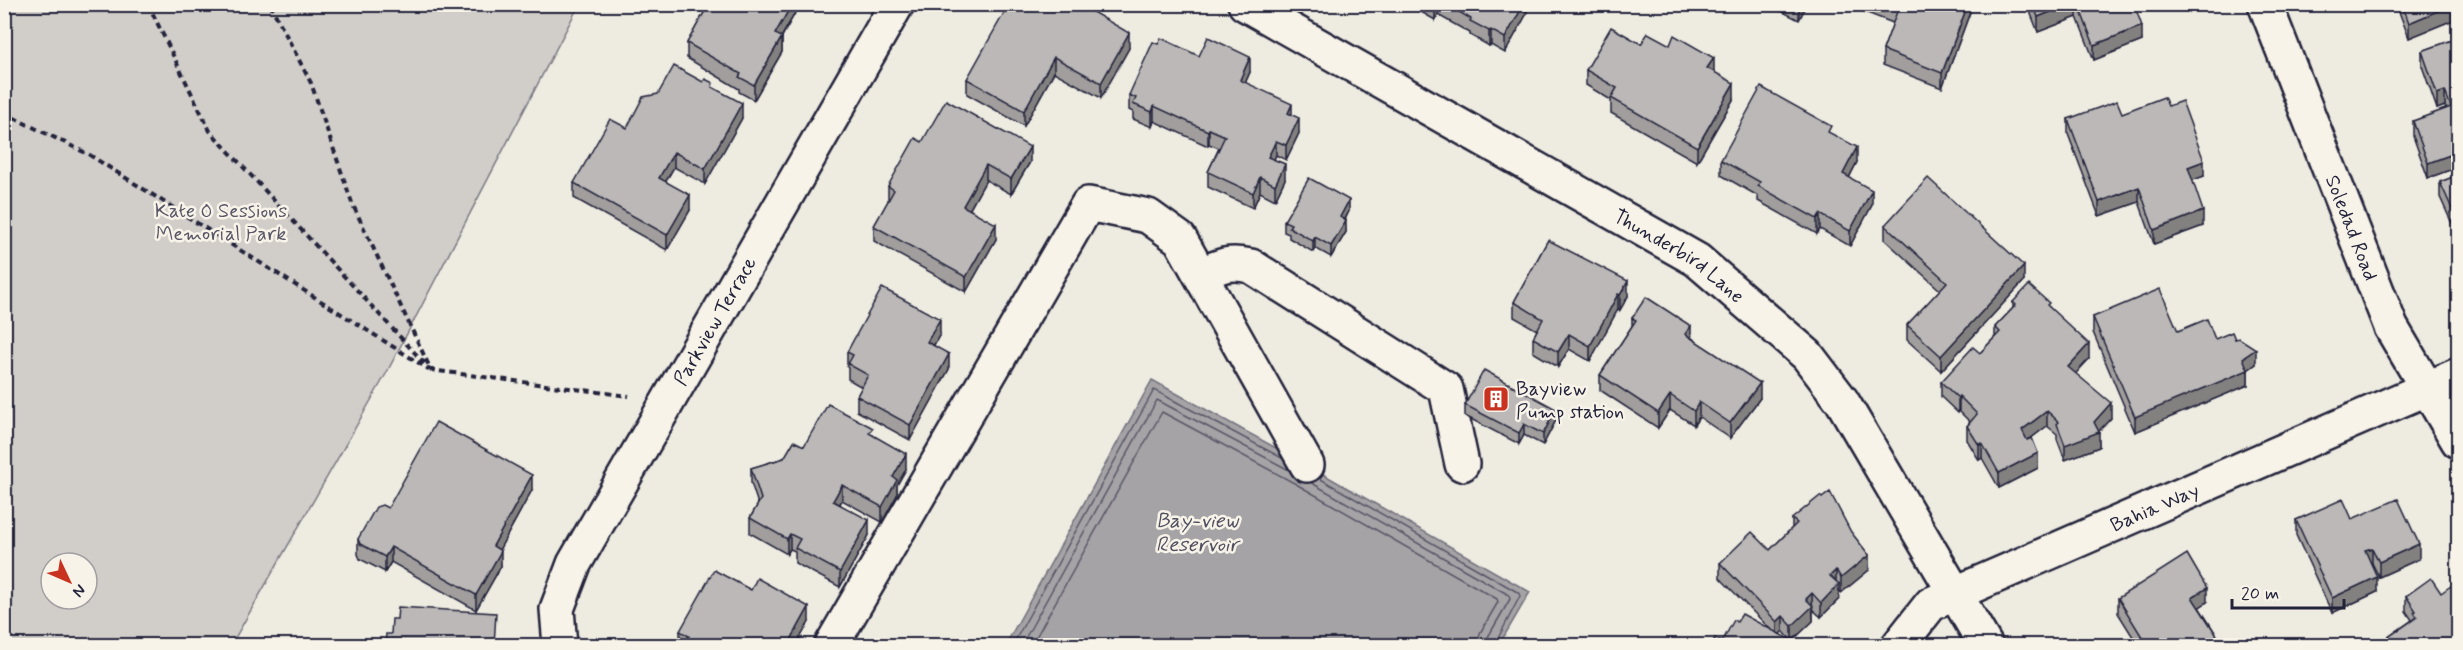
<svg xmlns="http://www.w3.org/2000/svg" width="2463" height="650" viewBox="0 0 2463 650" font-family="Mynerve,sans-serif">
<rect width="100%" height="100%" fill="#eeebe1"/>
<filter id="ink" filterUnits="userSpaceOnUse"><feTurbulence type="fractalNoise" baseFrequency=".0167" numOctaves="2"/><feDisplacementMap in="SourceGraphic" scale="12" xChannelSelector="R" yChannelSelector="G"/><feConvolveMatrix kernelMatrix="1 2 1 2 8 2 1 2 1" color-interpolation-filters="sRGB"/></filter>
<g filter="url(#ink)">
<path fill="#d1cdc9" stroke="#7a7882" stroke-width="1.5" fill-rule="evenodd" d="M4 5H579L386 374 231 645H5ZM51 563H87V599H51Z"/>
<path fill="#a6a3a6" stroke="#716f7b" stroke-width="1.5" d="M1152 380 1307 465 1530 592 1499 645 1005 646Z"/>
<g fill="none" stroke-linecap="round" stroke-linejoin="round">
<g stroke="#575666" stroke-width="1.5">
<path d="M1319 478 1519 593 1520 596 1494 646"/>
<path d="M1310 482 1509 595 1510 599 1488 637 1487 646"/>
<path d="M1012 646 1154 390 1282 458"/>
<path d="M1021 646 1157 400 1289 470"/>
<path d="M1031 646 1162 412 1296 484 1497 599 1498 602 1480 633 1478 646"/>
</g>
<defs>
<g id="minor">
<path id="s1" d="M1245 4 1697 260 1807 355 1842 401 1986 646"/>
<path id="s2" d="M2265 4 2391 327 2458 441"/>
<path d="M1202 275C1220 265 1230 261 1251 266L1446 389 1462 464"/>
<path id="s3" d="M560 646 557 609 574 564 897 4"/>
<path d="M831 646 1088 204 1148 216 1180 239 1307 465"/>
<path id="s4" d="M1898 646 1931 604 2458 375"/>
</g>
</defs>
<use href="#minor" stroke="#22223b" stroke-width="38"/>
<g stroke="#22223b" stroke-width="4" stroke-dasharray="6 4.5" stroke-linecap="butt">
<path d="M148 4 210 131 426 365"/>
<path d="M270 4 311 83 352 203 431 370 629 396"/>
<path d="M4 113 88 154 430 370"/>
</g>
<use href="#minor" stroke="#f7f3e8" stroke-width="33"/>
</g>
<g fill="#a19e9d" stroke="#22223b" stroke-width="1.5">
<path d="M709 4H800L782 37V52L754 100 739 92V89L687 58V43Z"/>
<path d="M1414 4H1527V13L1505 53 1491 45 1489 46 1470 35V33L1438 15 1435 20 1414 8Z"/>
<path d="M1767 4H1807L1799 20Z"/>
<path d="M1854 4H1973L1942 88 1883 65V50L1893 23 1854 8Z"/>
<path d="M2027 4H2138L2134 6 2142 41 2094 60 2077 17 2038 32Z"/>
<path d="M2396 4H2458V18L2409 38Z"/>
<path d="M1077 8 1129 48 1101 98 1054 72 1024 126 967 94V79Z"/>
<path d="M2458 38V167L2428 178 2413 136V121L2446 109 2445 106 2437 109 2422 66V51Z"/>
<path d="M1199 56 1250 72 1245 83 1292 115 1299 133 1286 160 1276 155 1274 159 1285 179 1275 200 1260 192 1253 208 1208 187V172L1219 148 1209 144 1208 146 1154 121 1152 127 1133 119V112L1129 110V95Z"/>
<path d="M1586 70 1714 71 1734 98 1697 162 1611 113V100L1586 85Z"/>
<path d="M713 88 742 118 705 184 674 167 666 181 690 210 667 250 574 198V183L627 128Z"/>
<path d="M2168 106 2204 176 2192 180 2203 226 2154 244 2139 202 2099 216 2068 134V119L2122 113Z"/>
<path d="M922 142 1030 162 1011 194 986 180 970 209 996 239 966 292 874 241V226L888 201V186Z"/>
<path d="M1721 160 1857 162 1849 178 1872 205 1850 246 1820 229 1817 234 1758 201V196L1721 175Z"/>
<path d="M2458 175V237L2440 197V182Z"/>
<path d="M1349 211 1345 220 1346 232 1331 257 1315 248 1313 252 1289 238V234L1284 232V221Z"/>
<path d="M1885 225 2024 281 1941 371 1907 340V325L1940 290 1885 240Z"/>
<path d="M1548 240 1628 296 1620 310 1618 309 1590 361 1569 349 1558 367 1533 352V338L1537 330 1514 317V302Z"/>
<path d="M2013 302 2049 307 2089 359 2075 373 2111 418 2098 432 2099 447 2065 460 2057 439V434L2047 426 2031 438 2038 468 1999 488 1982 458 1979 460 1967 440V426L1970 422 1959 411 1958 413 1941 397V382L1980 353 1995 337V327L2013 308Z"/>
<path d="M2093 317 2215 339H2235L2256 364 2248 370V385L2135 432 2093 332Z"/>
<path d="M1632 318 1691 337 1760 398 1730 438 1699 417 1694 425 1670 410 1658 428 1600 390V375L1632 326Z"/>
<path d="M940 334 934 345 949 369 910 440 857 411V396L862 387 848 379V368L847 367V352Z"/>
<path d="M1465 405 1556 420 1543 445 1524 435 1519 444 1465 416Z"/>
<path d="M873 435 906 469 897 485V495L882 522 842 500 840 504 869 535 840 587 795 563V551L790 549 787 554 750 533V518L758 504 751 483V468L784 458Z"/>
<path d="M532 490 499 550 501 566 476 610 391 562 385 572 360 559 358 554V539L388 508Z"/>
<path d="M1792 519 1869 570 1841 593 1839 591V599L1821 617 1813 610V621L1792 641 1783 631 1779 634 1722 642 1737 622 1770 629 1720 578V563L1770 550 1792 528Z"/>
<path d="M2352 519 2419 559 2379 577 2372 563H2371L2377 592 2332 613 2296 535V520Z"/>
<path d="M2406 596 2458 645H2380V643L2412 620 2406 611Z"/>
<path d="M2118 598 2207 602 2199 607 2223 645H2138L2118 613Z"/>
<path d="M809 622 796 645H680V631Z"/>
</g>
<g fill="#838180" stroke="#22223b" stroke-width="1.5">
<path d="M792 4H800L775 48V34Z"/>
<path d="M1435 4H1438V15L1435 20Z"/>
<path d="M1524 4H1527V13L1505 53V38Z"/>
<path d="M1799 4H1807L1799 20Z"/>
<path d="M1968 4H1973L1942 88V73Z"/>
<path d="M2070 4H2077V17L2038 32V17Z"/>
<path d="M2454 4H2458V18L2409 38V23Z"/>
<path d="M2142 26V41L2094 60V45Z"/>
<path d="M1491 30V45L1489 46V31Z"/>
<path d="M1129 33V48L1101 98V83Z"/>
<path d="M782 37V52L754 100V85Z"/>
<path d="M1054 57V72L1024 126V111Z"/>
<path d="M1250 57V72L1240 95V80Z"/>
<path d="M1714 58V73L1707 68Z"/>
<path d="M1734 83V98L1697 162V147Z"/>
<path d="M2445 91V106L2437 109V94Z"/>
<path d="M742 103V118L705 184V169Z"/>
<path d="M1292 104V119L1288 113Z"/>
<path d="M1154 106V121L1152 127V112Z"/>
<path d="M1299 118V133L1286 160V145Z"/>
<path d="M1209 129V144L1208 146V131Z"/>
<path d="M1276 141V155L1268 172V157Z"/>
<path d="M1030 147V162L1011 194V179Z"/>
<path d="M1857 147V162L1843 189V174Z"/>
<path d="M674 152V167L659 193V178Z"/>
<path d="M2458 152V167L2428 178V163Z"/>
<path d="M2204 161V176L2188 182V167Z"/>
<path d="M1285 164V179L1275 200V185Z"/>
<path d="M986 165V180L963 221V206Z"/>
<path d="M1260 177V192L1253 208V193Z"/>
<path d="M2139 187V202L2099 216V202Z"/>
<path d="M1872 190V205L1850 246V231Z"/>
<path d="M690 195V210L667 250V235Z"/>
<path d="M1349 200V211L1340 228V217Z"/>
<path d="M2203 211V226L2154 244V230Z"/>
<path d="M1820 214V229L1817 234V219Z"/>
<path d="M1346 221V232L1331 257V246Z"/>
<path d="M996 224V239L966 292V277Z"/>
<path d="M1315 237V248L1313 252V241Z"/>
<path d="M2024 266V281L1941 371V356Z"/>
<path d="M1628 281V296L1620 310V295Z"/>
<path d="M1618 294V309L1590 361V346Z"/>
<path d="M940 319V334L927 357V342Z"/>
<path d="M1691 326V341L1685 334Z"/>
<path d="M1569 334V349L1558 367V352Z"/>
<path d="M2089 344V359L2068 382V367Z"/>
<path d="M2256 349V364L2246 371 2248 370V385L2135 432V417L2243 358Z"/>
<path d="M949 354V369L910 440V425Z"/>
<path d="M1760 383V398L1730 438V423Z"/>
<path d="M1670 395V410L1658 428V413Z"/>
<path d="M1959 396V411L1958 413V398Z"/>
<path d="M1699 402V417L1694 425V411Z"/>
<path d="M2111 403V418L2098 432H2099V447L2065 460V445L2094 422Z"/>
<path d="M1556 409V420L1543 445V434Z"/>
<path d="M2047 411V426L2022 445V430Z"/>
<path d="M1524 424V435L1519 444V433Z"/>
<path d="M1982 443V458L1979 460V445Z"/>
<path d="M2038 453V468L1999 488V473Z"/>
<path d="M906 454V469L897 485V495L882 522V507L893 477Z"/>
<path d="M532 475V490L493 561V546Z"/>
<path d="M842 485V500L833 515V501Z"/>
<path d="M869 520V535L840 587V572Z"/>
<path d="M790 534V549L787 554V539Z"/>
<path d="M2419 544V559L2379 577V562Z"/>
<path d="M391 547V562L385 572V557Z"/>
<path d="M2372 548V563L2365 565V550Z"/>
<path d="M501 551V566L476 610V595Z"/>
<path d="M1869 555V570L1841 593V578Z"/>
<path d="M1836 570V585L1830 576Z"/>
<path d="M2377 577V592L2332 613V598Z"/>
<path d="M1839 584V599L1821 617V603Z"/>
<path d="M2207 588V602L2192 612V597Z"/>
<path d="M1812 593 1813 621 1792 641V626L1806 599Z"/>
<path d="M809 607V622L796 645H788Z"/>
<path d="M1783 616V631L1777 637V622Z"/>
</g>
<g fill="#bbb8b7" stroke="#22223b" stroke-width="1.5">
<path d="M709 4H792L775 34 782 37 754 85 739 77 741 74 687 43Z"/>
<path d="M1009 4H1070L1077 8 1079 4 1129 33 1101 83 1054 57 1024 111 967 79Z"/>
<path d="M1446 4H1524L1505 38 1491 30 1489 31 1470 21 1471 19Z"/>
<path d="M1884 4H1968L1942 73 1883 50 1898 9Z"/>
<path d="M2033 4H2070L2038 17Z"/>
<path d="M2078 4H2134L2142 26 2094 45Z"/>
<path d="M2402 4H2454L2409 23Z"/>
<path d="M1611 27 1641 44 1648 33 1670 45 1674 35 1714 58 1707 68 1734 83 1697 147 1611 98 1617 88 1586 70Z"/>
<path d="M1208 37 1250 57 1240 80 1292 104 1288 113 1299 118 1286 145 1276 141 1268 157 1285 164 1275 185 1260 177 1253 193 1208 172 1225 136 1209 129 1208 131 1154 106 1152 112 1133 104 1136 98 1129 95 1153 42 1158 44 1161 38 1199 56Z"/>
<path d="M2458 38V152L2428 163 2413 121 2451 107 2445 91 2437 94 2422 51Z"/>
<path d="M674 66 703 82 705 79 713 83 712 87 742 103 705 169 674 152 659 178 690 195 667 235 574 183 610 119 627 128 643 97 658 94Z"/>
<path d="M1761 87 1831 126 1828 132 1857 147 1843 174 1872 190 1850 231 1820 214 1817 219 1758 186 1760 182 1721 160Z"/>
<path d="M2164 97 2168 106 2182 101 2204 161 2188 167 2203 211 2154 230 2139 187 2099 202 2068 119 2117 101 2122 113Z"/>
<path d="M946 100 1030 147 1011 179 986 165 963 206 996 224 966 277 874 226 894 190 888 186 915 138 922 142Z"/>
<path d="M2458 175V222L2440 182Z"/>
<path d="M1309 178 1349 200 1340 217 1346 221 1331 246 1315 237 1313 241 1289 227 1291 224 1284 221Z"/>
<path d="M1928 178 2024 266 1941 356 1907 325 1947 282 1885 225Z"/>
<path d="M1548 240 1628 281 1620 295 1618 294 1590 346 1569 334 1558 352 1533 338 1543 319 1514 302Z"/>
<path d="M2029 285 2049 303 2047 305 2089 344 2068 367 2111 403 2094 422 2099 432 2065 445 2057 424 2059 422 2047 411 2022 430 2027 440 2032 438 2038 453 1999 473 1982 443 1979 445 1967 426 1977 414 1959 396 1958 398 1941 382 1973 347 1980 353 2000 332 1995 327 2016 305 2013 302Z"/>
<path d="M882 288 940 319 927 342 949 354 910 425 857 396 868 375 848 364 853 355 847 352Z"/>
<path d="M2160 289 2178 331 2207 319 2215 339 2232 332 2235 339 2239 338 2256 349 2243 358 2248 370 2135 417 2093 317Z"/>
<path d="M1646 297 1691 326 1685 334 1760 383 1730 423 1699 402 1694 411 1670 395 1658 413 1600 375 1636 320 1632 318Z"/>
<path d="M1484 370 1556 409 1543 434 1524 424 1519 433 1465 405Z"/>
<path d="M828 404 873 428 869 433 906 454 893 477 897 480 882 507 842 485 833 501 869 520 840 572 795 548 800 539 790 534 787 539 750 518 761 499 751 468 784 458 794 441 804 446Z"/>
<path d="M436 422 532 475 493 546 501 551 476 595 391 547 385 557 360 544 358 539 376 507 382 505 388 508Z"/>
<path d="M1830 492 1851 532 1869 555 1841 578 1836 570 1830 576 1839 584 1821 603 1812 593 1806 599 1813 606 1792 626 1783 616 1777 622 1720 563 1752 532 1770 550 1797 523 1792 519 1794 517 1820 496 1822 498Z"/>
<path d="M2343 499 2352 519 2398 499 2419 544 2379 562 2372 548 2365 550 2377 577 2332 598 2296 520Z"/>
<path d="M2187 554 2207 588 2192 597 2223 645H2147L2118 598Z"/>
<path d="M714 570 751 590 757 578 809 607 788 645H683L689 636 680 631Z"/>
<path d="M2431 578 2441 593 2455 583 2458 589V595L2457 596 2458 597V645H2381L2380 643 2417 617 2414 612 2416 611 2406 596Z"/>
<path d="M398 607 496 613 494 645H385L386 634H391L392 619H397Z"/>
<path d="M1742 614 1800 645H1711L1715 638 1722 642 1734 620 1737 622Z"/>
</g>
</g>
<defs>
<symbol id="building-square" viewBox="-11 -11 22 22"><rect x="-9" y="-9" width="18" height="18" rx="4" fill="#c8321e" stroke="#f7f3e8"/><path d="M-4-6H4V6H1V3H-1V6H-4ZM-2.5-4.3h1.7v1.8h-1.7ZM.8-4.3h1.7v1.8H.8ZM-2.5-1h1.7V.8h-1.7ZM.8-1h1.7V.8H.8Z" fill="#fff"/></symbol>
</defs>
<g fill-rule="evenodd">
<use href="#building-square" x="1481" y="384" width="30" height="30"/>
</g>
<g text-anchor="middle" stroke-width="5" stroke-linejoin="round" paint-order="stroke">
<g font-size="20" fill="#575566" stroke="#f7f3e8">
<text x="221" y="217">Kate O Sessions<tspan x="221" dy="23">Memorial Park</tspan></text>
</g>
<g font-size="20" fill="#22223b" stroke="#f7f3e8">
<text dy="7" stroke="none"><textPath href="#s2" startOffset="240">Soledad Road</textPath></text>
<text dy="7" stroke="none"><textPath href="#s1" startOffset="502">Thunderbird Lane</textPath></text>
<text dy="7" stroke="none"><textPath href="#s3" startOffset="366">Parkview Terrace</textPath></text>
<text dy="7" stroke="none"><textPath href="#s4" startOffset="297">Bahia Way</textPath></text>
</g>
<g font-size="20" fill="#22223b" stroke="#f7f3e8" text-anchor="start">
<text x="1516" y="395">Bayview<tspan x="1516" dy="23">Pump station</tspan></text>
</g>
<g font-size="21" font-style="italic" fill="#504f60" stroke="#f7f3e8">
<text x="1197" y="527">Bay-view<tspan x="1197" dy="24">Reservoir</tspan></text>
</g>
</g>
<rect width="2463" height="650" fill="none" stroke="#f7f3e8" stroke-width="24"/>
<rect x="12" y="12" width="2439" height="626" fill="none" stroke="#22223b" stroke-width="2" filter="url(#ink)"/>
<g transform="translate(69 581) rotate(134)"><circle r="28" fill="#f7f3e8" stroke="#a29fa3" stroke-width="1.5"/>
<path d="M0-4.5L10 22L0 15L-10 22Z" fill="#c8321e"/>
<text y="-9" font-size="16" font-weight="bold" text-anchor="middle" fill="#22223b">N</text>
</g>
<path d="M2232 599v9h112v-9" fill="none" stroke="#22223b" stroke-width="3"/>
<text x="2241" y="599" font-size="18" fill="#22223b" stroke="#f7f3e8" stroke-width="4.5" paint-order="stroke">20 m</text>
</svg>
